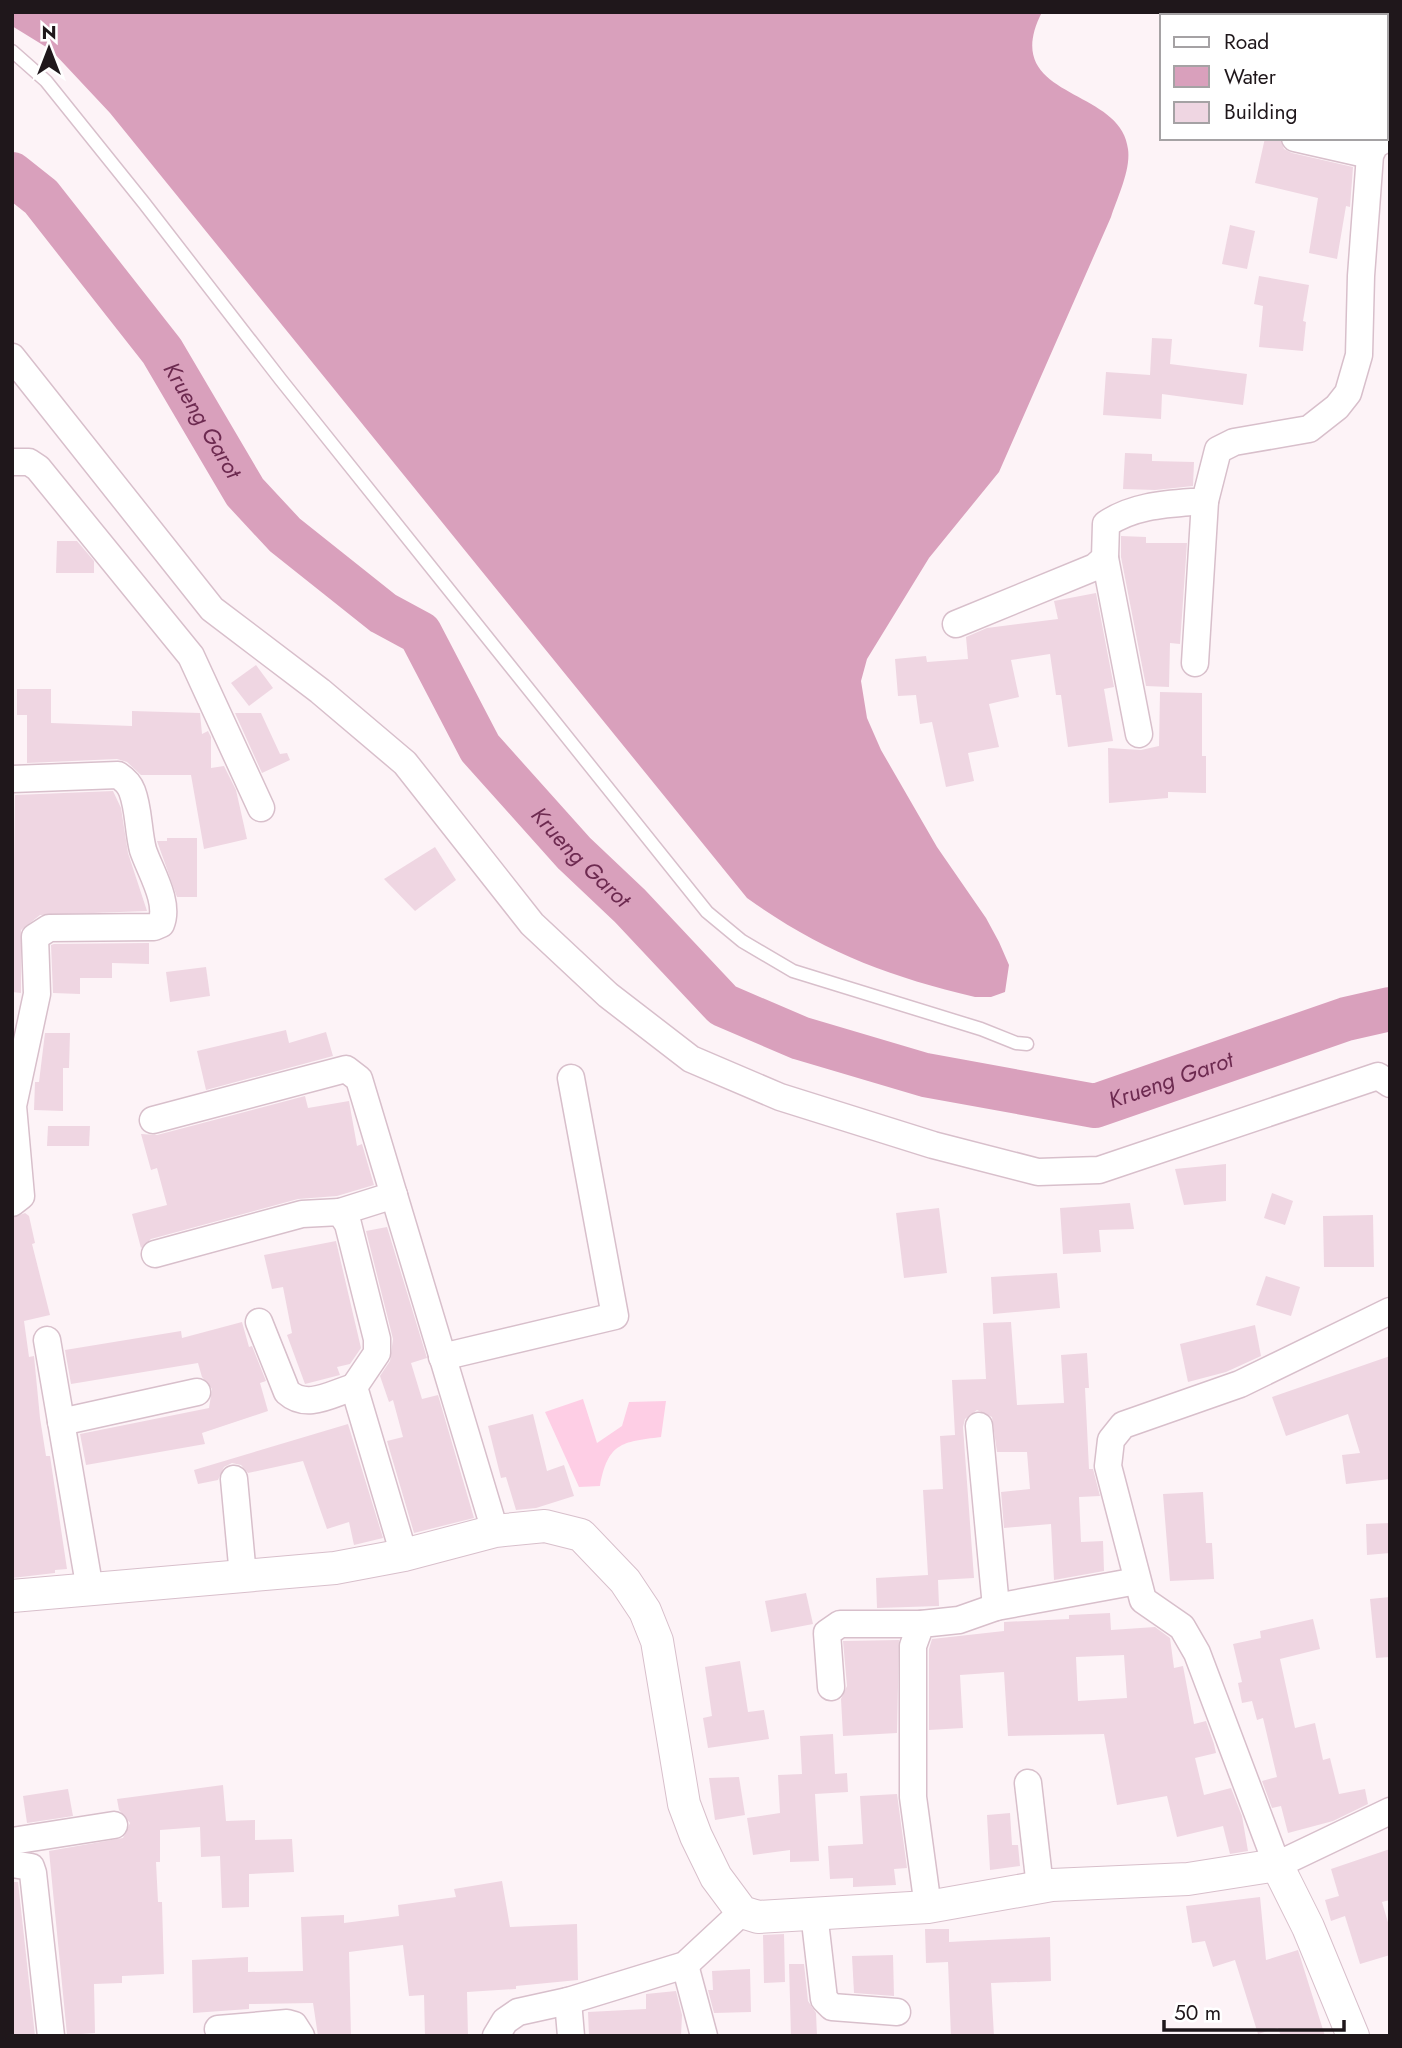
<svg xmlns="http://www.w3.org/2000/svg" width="1402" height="2048" viewBox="0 0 1402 2048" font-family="Jost,sans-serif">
<rect width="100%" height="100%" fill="#fdf3f7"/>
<path fill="#fecee5" d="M583 1399 597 1443 622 1426 629 1402 666 1401 661 1437C621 1442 608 1443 600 1486L579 1487 545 1412Z"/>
<path fill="#d9a0bc" d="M12 12H1042C997 100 1122 86 1128 149 1131 170 1117 198 1111 217L999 472 929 558 867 659 861 681 867 718 881 750 937 847 986 918 999 942 1009 965 1005 992 991 997H975C887 976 821 951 747 898L110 113 51 50 12 26Z"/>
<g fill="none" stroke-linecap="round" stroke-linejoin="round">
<path stroke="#d9a0bc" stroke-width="44" id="s1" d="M12 174 41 197 162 351 245 492 285 535 383 613 420 633 480 748 574 853 630 906 723 1005 800 1038 925 1075 1095 1106 1346 1019 1390 1009"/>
</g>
<g fill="#efd6e2" fill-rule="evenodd">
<path d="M1265 138H1280L1284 149 1292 153 1353 167 1350 207 1346 206 1337 259 1309 253 1318 198 1255 183Z"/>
<path d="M1230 225 1255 231 1247 269 1222 264Z"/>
<path d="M1259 276 1309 285 1303 321 1306 322 1303 351 1259 347 1263 306 1254 304Z"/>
<path d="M1152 338 1172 339 1170 364 1247 374 1243 405 1162 394 1161 419 1103 415 1106 372 1150 375Z"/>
<path d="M1125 453 1152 454V461L1194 462 1193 486 1155 490 1123 489Z"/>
<path d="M1121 536 1146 537V543H1187L1180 644 1170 643 1169 687 1146 686 1121 557Z"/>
<path d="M57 541H77L94 561V573H56Z"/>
<path d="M1096 593 1114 687 1104 689 1113 741 1068 747 1061 695H1056L1050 654 1011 660 1019 697 989 704 999 747 968 753 974 781 946 787 932 722 920 724 916 695 898 696 895 659 926 656 927 662 968 659 966 637 987 628 1058 619 1054 601Z"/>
<path d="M256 665 273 688 249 706 231 683Z"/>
<path d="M17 689H51V723L132 726V711L200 713 202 734 208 731 211 737V768L224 766 236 790 247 839 204 849 191 775H141L127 762 117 759 27 763V715H17Z"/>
<path d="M1160 692 1202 693V756H1206V793L1168 792V798L1109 803 1108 748 1141 750 1159 746Z"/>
<path d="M235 713H261L280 754 287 753 290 760 262 773Z"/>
<path d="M113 791 121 808 128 853 147 911 40 915 21 930V993L12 992 15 795Z"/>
<path d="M167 838H197V897H177L157 841H167Z"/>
<path d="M435 847 456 880 415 911 384 879Z"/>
<path d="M149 943V964L112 963V978H80V994L53 993 51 945 54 944Z"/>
<path d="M206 967 210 996 170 1002 166 972Z"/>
<path d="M286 1030 289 1043 326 1032 333 1056 206 1090 197 1051Z"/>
<path d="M45 1033H70L69 1068H63V1111L34 1110 35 1082H39Z"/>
<path d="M305 1096 308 1108 349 1101 357 1146 362 1144 374 1185 337 1196 298 1199 151 1239 141 1248 132 1214 167 1205 157 1168 151 1170 141 1134 157 1135Z"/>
<path d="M48 1126H90L89 1146H47Z"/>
<path d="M1226 1164V1201L1184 1205 1175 1169Z"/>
<path d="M1272 1193 1293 1201 1285 1225 1264 1218Z"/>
<path d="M1130 1203 1134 1229 1099 1230 1101 1252 1063 1254 1060 1208Z"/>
<path d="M939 1208 947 1273 904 1278 896 1213Z"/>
<path d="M25 1213 29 1216 35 1243 32 1244 50 1315 24 1321 29 1357 34 1356 40 1418 46 1456H50L67 1569 55 1570V1573L12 1578V1218Z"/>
<path d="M1373 1215 1374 1267H1324L1323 1216Z"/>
<path d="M387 1227 427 1358 411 1363 422 1399 438 1395 474 1518 414 1533 387 1441 403 1437 393 1400 389 1402 380 1376 390 1361 393 1339 366 1231Z"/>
<path d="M336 1241 361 1348 350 1364 337 1367 340 1375 305 1384 287 1335 292 1333 283 1287 272 1289 264 1255Z"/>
<path d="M1057 1273 1060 1308 993 1314 991 1277Z"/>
<path d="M1266 1276 1300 1287 1291 1316 1256 1305Z"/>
<path d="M242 1322 249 1347 252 1346 266 1381 260 1383 268 1411 202 1433 205 1444 86 1465 80 1434 209 1408 212 1389 202 1377 198 1363 71 1384 65 1350 181 1331 182 1338Z"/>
<path d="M1011 1322 1017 1405 1064 1403 1061 1355 1087 1353 1089 1388H1085L1089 1469H1093L1100 1496 1079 1497 1081 1542 1103 1541 1104 1571 1054 1580 1051 1524 1004 1528 1001 1492 1030 1489 1027 1452H997L992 1417 977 1410 965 1419 963 1427 974 1578 938 1580 939 1606 877 1608 876 1578 928 1575 923 1490 943 1489 940 1436 955 1435 952 1380 986 1379 983 1323Z"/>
<path d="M1255 1325 1261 1356 1226 1372 1188 1382 1180 1344Z"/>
<path d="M1390 1356V1479L1346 1484 1342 1455 1360 1453 1348 1414 1286 1436 1272 1397Z"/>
<path d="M533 1414 547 1471 564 1465 574 1496 536 1508 516 1510 506 1477 501 1478 488 1426Z"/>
<path d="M348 1424 383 1538 354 1545 349 1522 327 1529 303 1461 248 1473 241 1465 232 1463 224 1467 218 1480 198 1484 194 1470Z"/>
<path d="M1203 1492 1206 1543H1212L1214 1579 1170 1581 1163 1494Z"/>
<path d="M1390 1523V1553L1367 1555 1366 1524Z"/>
<path d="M806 1593 813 1624 771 1632 765 1601Z"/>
<path d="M1390 1597V1657L1376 1658 1370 1599Z"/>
<path d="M1110 1613 1111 1630 1155 1627 1170 1638 1174 1668 1183 1666 1194 1724 1206 1721 1214 1744 1216 1753 1195 1758 1204 1795 1231 1788 1242 1816 1248 1851 1230 1854 1223 1826 1177 1837 1167 1796 1117 1805 1104 1734 1008 1736 1004 1672 960 1675 963 1728 929 1730V1649L932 1639 1004 1631V1622L1069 1619V1615ZM1124 1655 1127 1698 1078 1701 1076 1657Z"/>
<path d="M1313 1619 1320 1649 1280 1659 1295 1728 1315 1723 1323 1760 1330 1758 1339 1794 1365 1789 1368 1804 1333 1821 1288 1833 1281 1806 1272 1808 1262 1781 1277 1777 1263 1718 1257 1720 1252 1701 1242 1703 1238 1683 1242 1682 1233 1644 1261 1638 1260 1631Z"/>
<path d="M899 1640 897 1733 843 1736 841 1699 847 1686 843 1641Z"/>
<path d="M740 1661 748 1712 764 1710 769 1739 708 1748 703 1718 712 1716 705 1667Z"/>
<path d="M833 1734 835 1774 847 1773 848 1792 815 1794 819 1861 790 1862V1850L753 1855 747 1818 780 1813 778 1775 802 1774 800 1736Z"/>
<path d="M739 1777 745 1815 715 1820 709 1778Z"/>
<path d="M223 1785 226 1821 255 1820V1840L292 1839 294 1872 249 1874V1907L222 1908 220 1856 201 1857 200 1827 160 1830V1862H156L158 1902H162L164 1974 122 1976V1983L94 1984 95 2033 67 2035 49 1851 123 1838 130 1823 119 1810 117 1799Z"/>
<path d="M68 1789 73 1816 27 1823 23 1796Z"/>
<path d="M897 1794 907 1868 894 1869 896 1885 853 1887V1878L830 1879 828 1846 863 1844 860 1796Z"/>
<path d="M1010 1813 1012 1845H1018L1020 1866 990 1870 987 1815Z"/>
<path d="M1390 1849V1900L1382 1902 1390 1929V1955L1360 1964 1345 1916 1331 1921 1325 1900 1339 1896 1331 1869Z"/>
<path d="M502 1881 510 1927 577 1924 578 1980 516 1986V1989L467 1992 468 2036H425L424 1995 409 1996 403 1945 349 1952 351 2036H318L313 2003 249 2004V2009L193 2013 192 1960 248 1957V1972L303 1971 301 1917 344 1915V1923L399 1916 398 1905 456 1897 454 1889Z"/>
<path d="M12 1882H18L35 2036H12Z"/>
<path d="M1260 1897 1266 1960 1298 1950 1325 2036H1281L1278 2028 1258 2034 1235 1960 1213 1967 1205 1941 1192 1943 1186 1906Z"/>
<path d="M925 1929H949V1942L1050 1937 1051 1981 991 1983 994 2036H951L948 1962 926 1963Z"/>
<path d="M784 1934 785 1982 764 1983 763 1935Z"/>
<path d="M893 1955 894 1996 854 1993 852 1956Z"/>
<path d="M789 1964H804L808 2001 816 2013 817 2036H791Z"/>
<path d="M750 1969 751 2012 714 2013 708 1990H713L712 1971Z"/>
<path d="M676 1991 682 2015 681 2036H589L588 2012 646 2009V1994Z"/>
</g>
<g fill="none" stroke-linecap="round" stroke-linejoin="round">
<defs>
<path id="service" d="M12 51 46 81 144 203 281 380 707 912 742 941 793 971 981 1029 1016 1043 1027 1044"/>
<g id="minor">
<path d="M1295 138 1370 155"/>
<path d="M12 357 212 609 320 691 405 763 532 924 608 995 691 1059 780 1097 933 1145 1038 1172 1099 1170 1378 1076 1390 1084"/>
<path d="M12 462H29L38 468 191 656 261 808"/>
<path d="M1105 558 1139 734"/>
<path d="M956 624 1095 567 1105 558 1106 524C1136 504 1170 504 1205 501L1218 450 1234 442 1309 429 1337 407 1348 393 1359 355 1361 276 1370 155 1375 145 1390 136"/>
<path d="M1195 663 1205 501"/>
<path d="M12 779 118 775C124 779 129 783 132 791 139 809 138 831 143 850 150 871 170 902 161 924L154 927 49 928 35 937 37 994 13 1106 21 1196 12 1203"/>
<path d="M153 1120 346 1069 359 1079 495 1531"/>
<path d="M340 1212 394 1195"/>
<path d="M155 1254 302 1214 340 1212 348 1224 377 1339V1353L354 1387 404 1555"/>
<path d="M1390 1311 1240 1384 1123 1425 1111 1440 1108 1466 1143 1600 1182 1627 1197 1653 1277 1865 1390 1811"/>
<path d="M259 1322 287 1392C307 1410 331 1394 354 1387"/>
<path d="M47 1340 90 1590"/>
<path d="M442 1357 615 1316 571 1078"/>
<path d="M61 1422 197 1392"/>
<path d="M979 1426 996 1607"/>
<path d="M234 1479 243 1576"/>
<path d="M831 1687 827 1633 840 1624H921"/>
<path d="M1028 1783 1040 1887"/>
<path d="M12 1841 114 1825"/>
<path d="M12 1864 31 1867 33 1873 51 2036"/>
<path d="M928 1907 913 1797V1646L921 1624 959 1620 996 1607 1137 1581"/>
<path d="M814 1913 824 1999 832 2007 897 2012"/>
<path d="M685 1965 704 2036"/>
<path d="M568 2001 571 2036"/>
<path d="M218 2029 287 2023 294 2025 301 2036"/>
<path d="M496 2036 505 2021 518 2012 568 2001 685 1965 742 1912"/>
</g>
<path id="tertiary" d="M12 1596 335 1568 404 1555 495 1531 545 1526 581 1535 625 1581 645 1611 657 1641 684 1804 696 1836 716 1877 742 1912 758 1917 928 1907 1052 1885 1188 1879 1277 1865 1308 1927 1353 2036"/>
</defs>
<use href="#service" stroke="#d8bfcb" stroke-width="15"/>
<use href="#minor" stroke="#d8bfcb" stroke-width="29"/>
<use href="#tertiary" stroke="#d8bfcb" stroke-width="34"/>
<use href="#service" stroke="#fff" stroke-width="12"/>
<use href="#minor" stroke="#fff" stroke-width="26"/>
<use href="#tertiary" stroke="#fff" stroke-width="32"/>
</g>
<g text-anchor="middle" stroke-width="6" stroke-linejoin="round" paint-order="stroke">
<g font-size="23" font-style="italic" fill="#6d2a50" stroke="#fff">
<text dy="8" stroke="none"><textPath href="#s1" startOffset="313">Krueng Garot</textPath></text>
<text dy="8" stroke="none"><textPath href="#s1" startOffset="901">Krueng Garot</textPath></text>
<text dy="8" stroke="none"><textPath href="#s1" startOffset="1573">Krueng Garot</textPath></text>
</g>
</g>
<rect width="1402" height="2048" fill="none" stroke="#1f171b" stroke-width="28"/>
<rect x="1160" y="14" width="228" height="126" fill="#ffffff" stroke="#a5a2a4" stroke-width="2"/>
<rect x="1174" y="37" width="35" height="10" fill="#ffffff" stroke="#a5a2a4" stroke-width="2"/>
<text x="1224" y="49" font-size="21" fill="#1f171b">Road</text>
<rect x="1174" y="66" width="35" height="21" fill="#d9a0bc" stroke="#a5a2a4" stroke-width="2"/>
<text x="1224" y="84" font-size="21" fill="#1f171b">Water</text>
<rect x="1174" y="102" width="35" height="21" fill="#efd6e2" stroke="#a5a2a4" stroke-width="2"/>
<text x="1224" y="119" font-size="21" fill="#1f171b">Building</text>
<g transform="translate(49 49)" stroke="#ffffff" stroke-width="5" paint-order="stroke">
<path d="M0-5L12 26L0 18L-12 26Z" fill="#1f171b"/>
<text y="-10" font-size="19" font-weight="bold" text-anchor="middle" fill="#1f171b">N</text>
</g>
<path d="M1164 2020v10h180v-10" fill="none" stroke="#1f171b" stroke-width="3.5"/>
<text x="1174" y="2020" font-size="21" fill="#1f171b" stroke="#ffffff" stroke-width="5" paint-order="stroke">50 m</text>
</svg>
